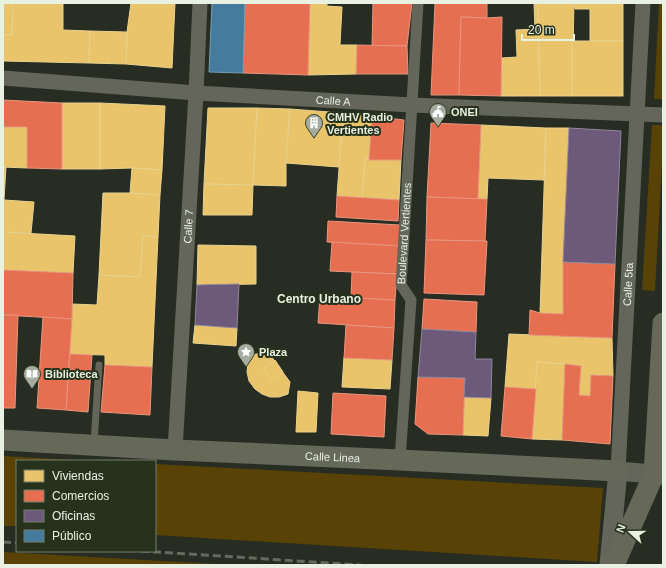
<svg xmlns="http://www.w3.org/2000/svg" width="666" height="568" viewBox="0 0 666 568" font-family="Helvetica,sans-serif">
<rect width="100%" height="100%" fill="#272d22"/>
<g fill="#594205">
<path d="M659 3H663V99H654Z"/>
<path d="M652 125H663V143L655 291 642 290Z"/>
<path d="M3 456 92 461H17V526H3Z"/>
<path d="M155 464 603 488 597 562 155 535Z"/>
<path d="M3 552 234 565H3Z"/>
</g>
<g fill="#e9c46a" stroke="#e9d28e">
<path d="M3 3H13L12 35H3Z"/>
<path d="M13 3H63V30L90 31 89 63 3 61V35H12Z"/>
<path d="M131 3H175L172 68 126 64 127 32Z"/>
<path d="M310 3H327V6L342 7 340 45H357L356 74 308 75Z"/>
<path d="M534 3H538L540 96H501L502 58 517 57 516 30 535 29Z"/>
<path d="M538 3H574L572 96H540Z"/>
<path d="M574 3H623V41H590V9H575Z"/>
<path d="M90 31 127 32 126 64 89 63Z"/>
<rect x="572" y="41" width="51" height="55"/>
<rect x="62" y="103" width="38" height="66"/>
<path d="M100 103 165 106 162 170 132 168 100 169Z"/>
<path d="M208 108H257L253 185 204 184Z"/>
<path d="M257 108 290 109 286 163V186L253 185Z"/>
<path d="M290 109 343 113 339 167 286 163Z"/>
<path d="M343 113 372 116 369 160 365 159 362 198 337 196Z"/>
<path d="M481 125 546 128 544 180 488 178 487 199H478Z"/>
<path d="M3 127H27V168L3 167Z"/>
<path d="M546 128H569L563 314 540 313Z"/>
<path d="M365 159 401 160 399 200 362 198Z"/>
<path d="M3 167H6L4 200 34 202 31 233 3 232Z"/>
<path d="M132 168 162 170 160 195 130 193Z"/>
<path d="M204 184 253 185 252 215H203Z"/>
<path d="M103 193H130L160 195 158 237 143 236 140 277 99 275Z"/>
<path d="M3 232 75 236 73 273 3 270Z"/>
<path d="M143 236 158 237 152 367 105 365V355L70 354 72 304 97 305 99 275 140 277Z"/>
<path d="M198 245 256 246V284L197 285Z"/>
<path d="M195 325 237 328 236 346 193 343Z"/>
<path d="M509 334 612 338 613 376 591 375 590 396 579 395 581 366 537 362 536 389 505 387Z"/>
<path d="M268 352 290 382 288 394 279 397H270L262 394 255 389 249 381 247 372 248 363 251 355Z"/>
<path d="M344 357 392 360 390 389 342 387Z"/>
<path d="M275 360 283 372 272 380 263 369Z"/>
<path d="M537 362 565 364 562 440 532 439Z"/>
<path d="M298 391 318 393 316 432H296Z"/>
<path d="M464 397 491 398 488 436 463 435Z"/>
</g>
<g fill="#e76f51" stroke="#e8967d">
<path d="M245 3H310L308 75 243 73Z"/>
<path d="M373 3H412L407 46H372Z"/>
<path d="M435 3H487V18L461 17 459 95H431Z"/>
<path d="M461 17 487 18 502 17 501 96 459 95Z"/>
<path d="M357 45 407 46 408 74H356Z"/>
<path d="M3 100 62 103V169L27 168V127H3Z"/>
<path d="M372 116 404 120 401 160H369Z"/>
<path d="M431 123 481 125 478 199 427 197Z"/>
<path d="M337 196 399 200 398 221 336 217Z"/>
<path d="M427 197 487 199 485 241 426 240Z"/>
<path d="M328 221 400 225 399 246 327 242Z"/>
<path d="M426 240 487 241 484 295 424 293Z"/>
<path d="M332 242 399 246 397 274 330 271Z"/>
<path d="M563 262 615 264 612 338 529 335 530 310 540 313 563 314Z"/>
<path d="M3 270 73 273 72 319 3 315Z"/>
<path d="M352 272 397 274 395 300 351 298Z"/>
<path d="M320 296 395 300 394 328 318 323Z"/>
<path d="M424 299 477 302 476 332 422 329Z"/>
<path d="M3 315H18L15 408H3Z"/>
<path d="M43 317 72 319 66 410 37 408Z"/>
<path d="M346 325 394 328 392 360 344 358Z"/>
<path d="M70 354 92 355 88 412 66 410Z"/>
<path d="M565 364 581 366 579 395 590 396 591 375 613 376 610 444 562 440Z"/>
<path d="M105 365 152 367 150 415 101 412Z"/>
<path d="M418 377 465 378 463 435 428 434 415 424Z"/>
<path d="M505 387 536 389 532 439 501 436Z"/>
<path d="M333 393 386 396 384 437 331 434Z"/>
</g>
<g fill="#6d597a" stroke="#92879a">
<path d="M569 128 621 131 615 264 563 262Z"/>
<path d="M239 284 237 328 195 325 197 285Z"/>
<path d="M422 329 476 332 475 359H492L491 398 464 397 465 378 418 377Z"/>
</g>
<path fill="#457b9d" stroke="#769eb2" d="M212 3H245L243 73 209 72Z"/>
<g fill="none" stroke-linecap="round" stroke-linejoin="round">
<path stroke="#65665a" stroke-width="7" d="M94 444 99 365"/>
<path stroke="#65665a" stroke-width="11" id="s1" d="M400 460 411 300 401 285 418 3"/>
<g stroke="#65665a" stroke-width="15">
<path id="s2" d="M3 78 196 93 412 105 663 115"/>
<path id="s3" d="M175 450 196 93 200 3"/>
<path id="s4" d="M618 471 643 3"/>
</g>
<path stroke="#65665a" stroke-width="19" d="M609 565 618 471 663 475"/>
<g stroke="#66685a" stroke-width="21">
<path id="s5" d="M3 440 175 450 400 460 618 471"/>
<path d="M614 565 654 474 663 323"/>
</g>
<g stroke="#66695e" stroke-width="3" stroke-dasharray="8 4" stroke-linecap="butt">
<path d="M3 542 17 543"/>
<path d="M141 551 361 565"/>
</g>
</g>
<defs>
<symbol id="civic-pin" viewBox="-11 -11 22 30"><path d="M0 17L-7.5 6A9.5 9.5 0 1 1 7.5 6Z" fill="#a5ac9f" stroke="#27321d"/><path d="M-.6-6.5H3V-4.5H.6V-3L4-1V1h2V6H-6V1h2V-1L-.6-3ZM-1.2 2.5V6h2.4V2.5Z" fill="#fff"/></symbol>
<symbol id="building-pin" viewBox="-11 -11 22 30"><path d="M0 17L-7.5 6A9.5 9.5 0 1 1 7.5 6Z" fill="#a5ac9f" stroke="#27321d"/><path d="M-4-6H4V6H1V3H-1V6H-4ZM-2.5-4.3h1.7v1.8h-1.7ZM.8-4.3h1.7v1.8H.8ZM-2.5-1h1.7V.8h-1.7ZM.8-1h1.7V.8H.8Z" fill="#fff"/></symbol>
<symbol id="sight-pin" viewBox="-11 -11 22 30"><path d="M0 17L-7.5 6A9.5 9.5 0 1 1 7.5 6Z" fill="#a5ac9f" stroke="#27321d"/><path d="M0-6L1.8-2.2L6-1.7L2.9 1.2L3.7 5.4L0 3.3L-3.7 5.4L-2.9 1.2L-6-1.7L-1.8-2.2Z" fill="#fff"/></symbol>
<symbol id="library-pin" viewBox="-11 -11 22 30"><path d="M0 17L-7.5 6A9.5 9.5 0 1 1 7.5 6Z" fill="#a5ac9f" stroke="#27321d"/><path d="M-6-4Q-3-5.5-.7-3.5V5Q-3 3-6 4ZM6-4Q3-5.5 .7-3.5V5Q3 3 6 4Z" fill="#fff"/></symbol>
</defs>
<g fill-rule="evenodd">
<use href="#civic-pin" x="428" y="102" width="20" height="27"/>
<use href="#building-pin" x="304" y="113" width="20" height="27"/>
<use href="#sight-pin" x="236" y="342" width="20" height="27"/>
<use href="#library-pin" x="22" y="364" width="20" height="27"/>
</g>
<g text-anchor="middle" stroke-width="4" stroke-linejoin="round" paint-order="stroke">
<g font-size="11" fill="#e9f1e3" stroke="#27321d">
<text dy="4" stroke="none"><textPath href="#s2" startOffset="331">Calle A</textPath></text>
<text dy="4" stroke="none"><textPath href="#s3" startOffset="224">Calle 7</textPath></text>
<text dy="4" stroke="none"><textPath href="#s1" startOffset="230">Boulevard Vertientes</textPath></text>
<text dy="4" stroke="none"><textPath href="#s4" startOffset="187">Calle 5ta</textPath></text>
<text dy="4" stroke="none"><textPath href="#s5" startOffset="330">Calle Linea</textPath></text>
</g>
<g font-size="11" font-weight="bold" fill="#e9f1e3" stroke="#27321d" text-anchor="start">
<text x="451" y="116">ONEI</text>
<text x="327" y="121">CMHV Radio<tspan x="327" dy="13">Vertientes</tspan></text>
<text x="259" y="356">Plaza</text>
<text x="45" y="378">Biblioteca</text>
</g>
<g font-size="12" font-weight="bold" fill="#e9f1e3" stroke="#27321d">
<text x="319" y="303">Centro Urbano</text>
</g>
</g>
<rect width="666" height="568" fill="none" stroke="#e9f1e3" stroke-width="8"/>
<rect x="16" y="460" width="140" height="92" fill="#27321d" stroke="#757e6c"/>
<rect x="24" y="470" width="20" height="12" fill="#e9c46a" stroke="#757e6c"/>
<text x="52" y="480" font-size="12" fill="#e9f1e3">Viviendas</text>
<rect x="24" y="490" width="20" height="12" fill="#e76f51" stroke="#757e6c"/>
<text x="52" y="500" font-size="12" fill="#e9f1e3">Comercios</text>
<rect x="24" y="510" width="20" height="12" fill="#6d597a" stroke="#757e6c"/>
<text x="52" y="520" font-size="12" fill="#e9f1e3">Oficinas</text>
<rect x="24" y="530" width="20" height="12" fill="#457b9d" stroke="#757e6c"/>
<text x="52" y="540" font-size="12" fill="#e9f1e3">Público</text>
<g transform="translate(630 532) rotate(291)" stroke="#27321d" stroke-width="3" paint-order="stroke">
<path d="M0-3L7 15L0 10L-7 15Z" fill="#e9f1e3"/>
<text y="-6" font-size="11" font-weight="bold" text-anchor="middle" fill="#e9f1e3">N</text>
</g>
<path d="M522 34v6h52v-6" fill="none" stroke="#e9f1e3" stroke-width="2"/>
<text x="528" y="34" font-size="12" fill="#e9f1e3" stroke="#27321d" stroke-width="3" paint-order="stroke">20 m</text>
</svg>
